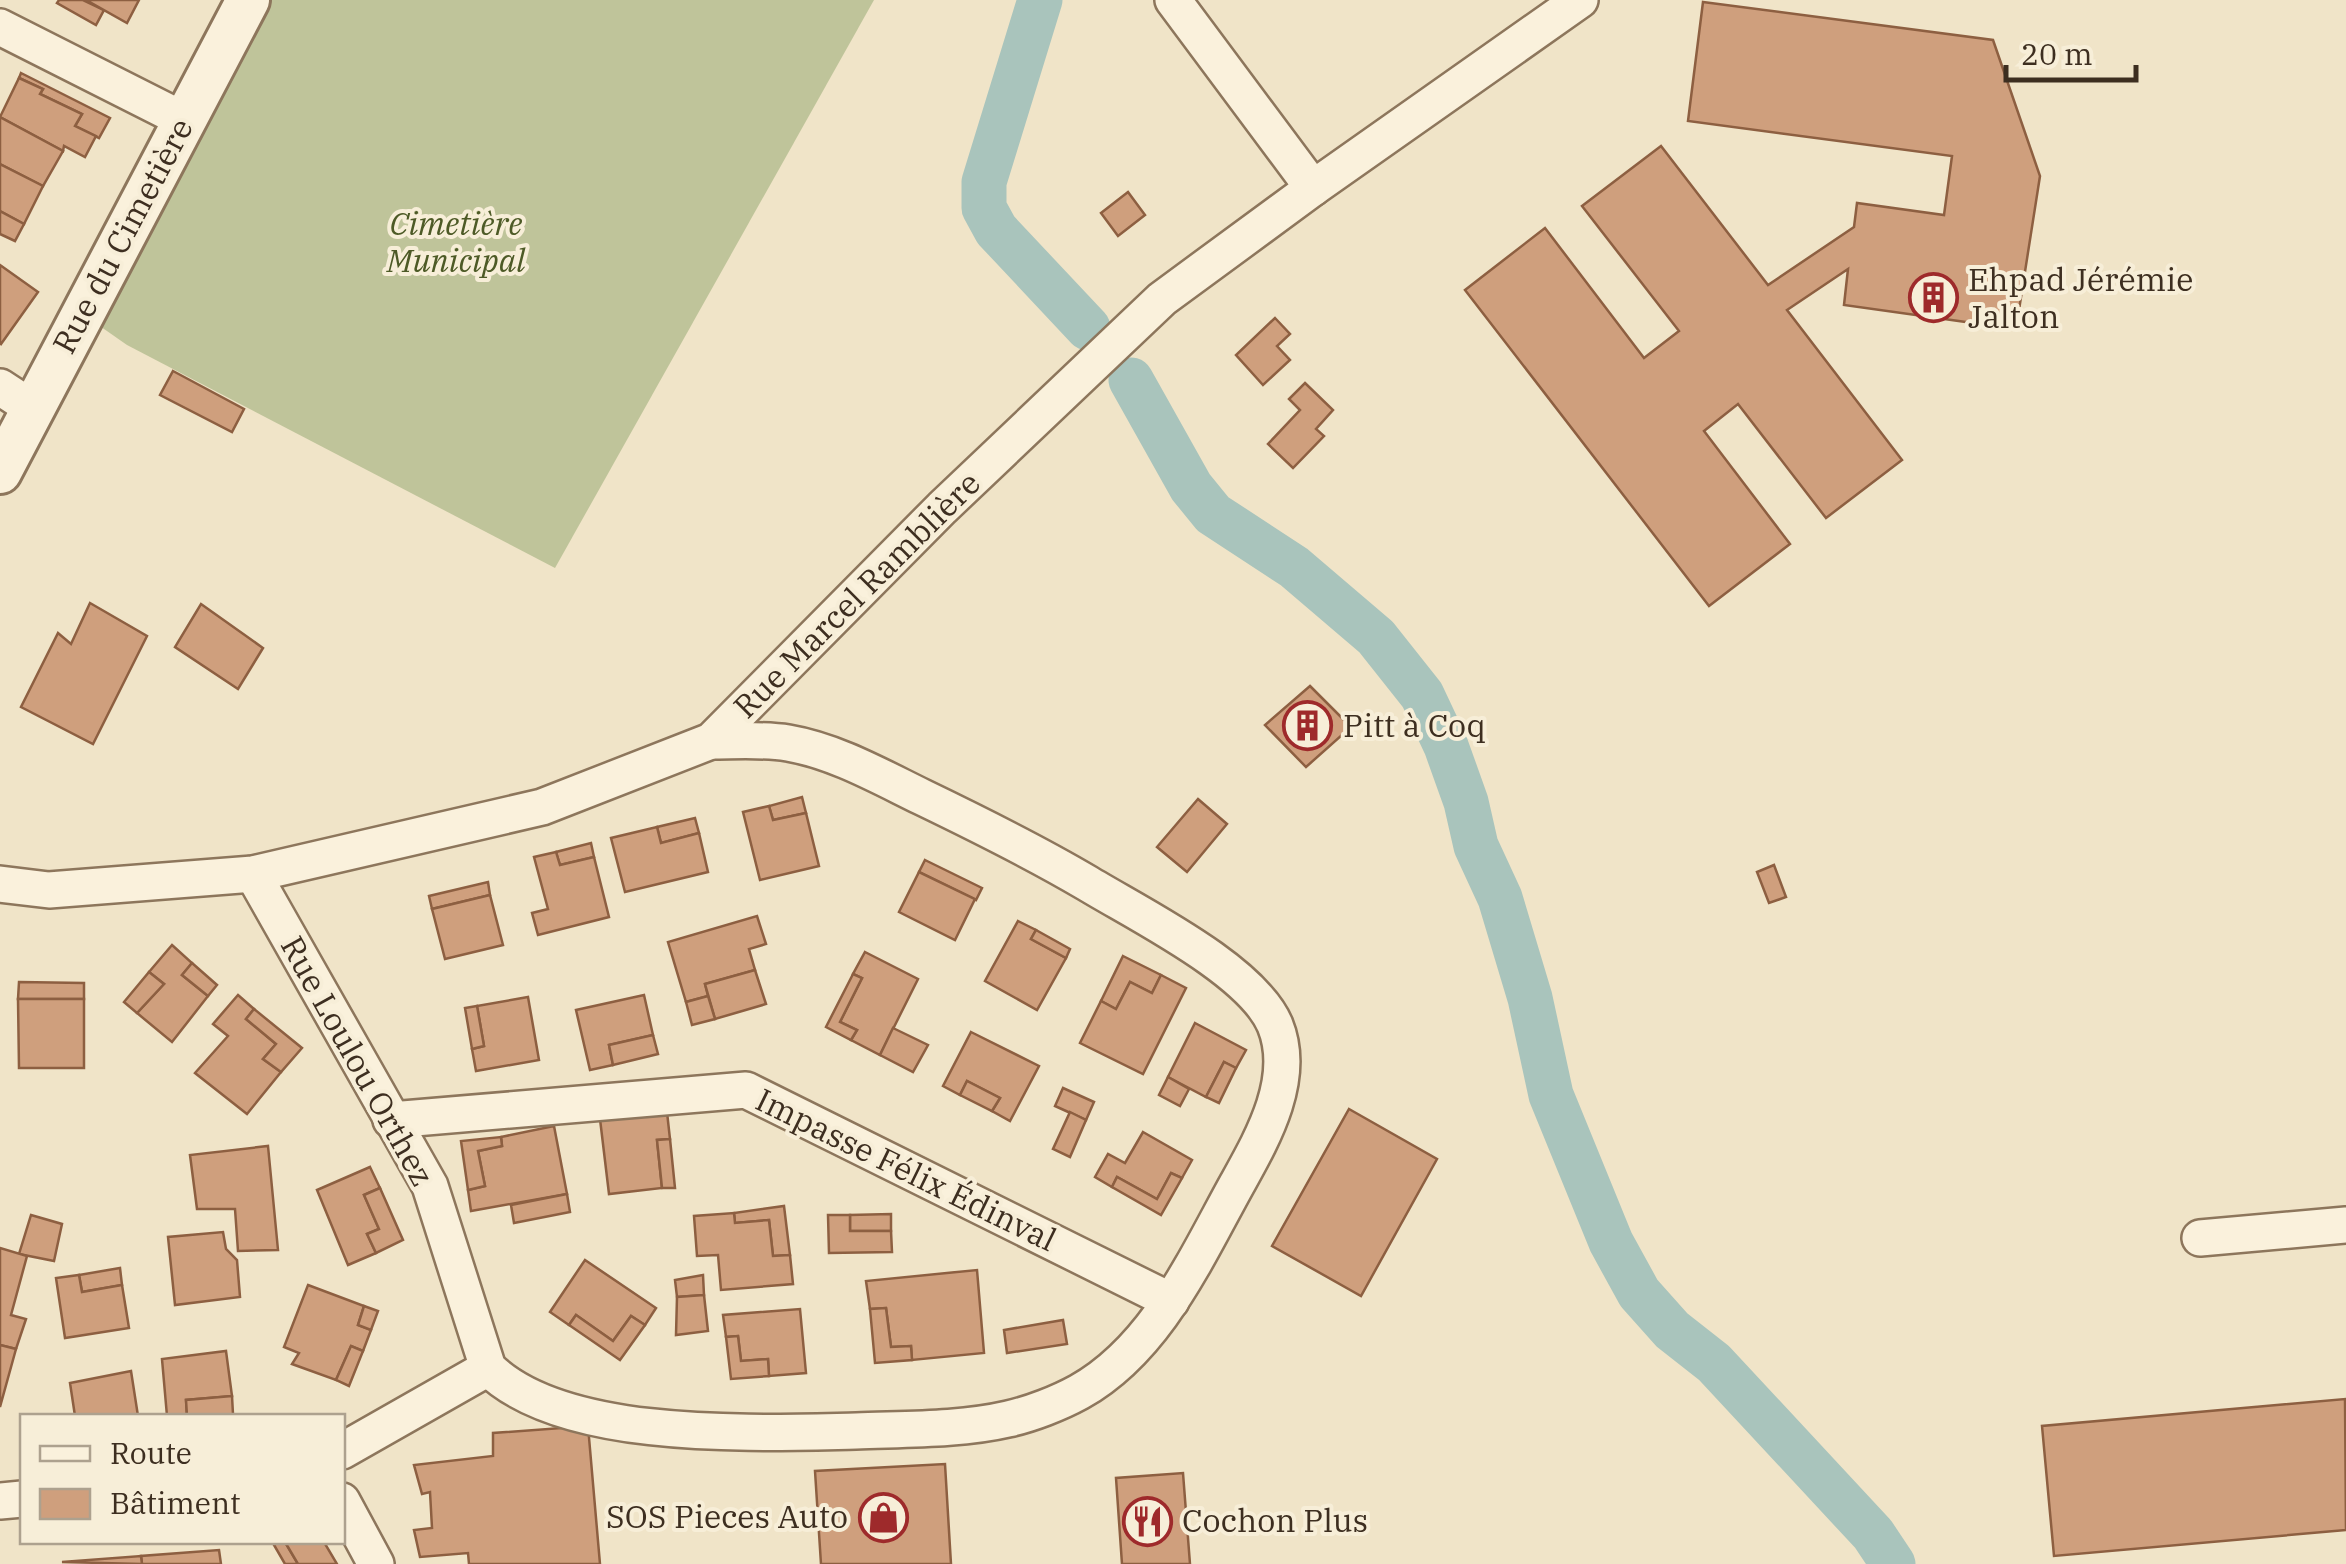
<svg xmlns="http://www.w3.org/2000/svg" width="2346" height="1564" viewBox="0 0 2346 1564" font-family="'IBM Plex Serif',serif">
<rect width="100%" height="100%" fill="#f0e4c8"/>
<path fill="#bfc49a" d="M248 0H874L555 568 127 345 84 315Z"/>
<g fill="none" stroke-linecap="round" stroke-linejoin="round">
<g stroke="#a9c4bc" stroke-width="45">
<path d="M1040 0 984 182V208L996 230 1088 328"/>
<path d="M1131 380 1191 487 1213 514 1294 567 1376 637 1422 695 1446 746 1466 802 1476 846 1500 898 1530 998 1551 1095 1611 1242 1639 1293 1672 1330 1714 1363 1873 1534 1893 1564"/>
</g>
</g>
<g fill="#cf9f7d" stroke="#8d5f41" stroke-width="2.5">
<path d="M59 0H83L104 10 96 25 57 3Z"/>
<path d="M86 0H139L127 23Z"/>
<path d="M1703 2 1993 40 2040 176 2016 329 1844 305 1848 269 1787 310 1902 460 1826 518 1738 404 1704 431 1790 544 1709 606 1465 290 1545 228 1644 358 1679 331 1582 206 1661 146 1768 285 1854 227 1857 203 1944 215 1952 156 1688 121Z"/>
<path d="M21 73 110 118 99 138 75 126 82 114 40 94 43 89 19 78Z"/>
<path d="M19 78 43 89 40 94 82 114 75 126 96 136 85 157 64 146 63 151 0 117Z"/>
<path d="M0 117 63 151 43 186 0 164Z"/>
<path d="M0 164 43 186 24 224 0 211Z"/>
<path d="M1128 192 1145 215 1118 236 1101 213Z"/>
<path d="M0 211 24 224 15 241 0 234Z"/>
<path d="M0 265 38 292 1 344 0 343Z"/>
<path d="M1275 318 1290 334 1277 346 1290 360 1263 385 1236 355Z"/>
<path d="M173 371 244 409 232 432 160 395Z"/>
<path d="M1305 383 1333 410 1316 429 1324 436 1293 468 1268 444 1300 410 1289 399Z"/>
<path d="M90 603 147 636 93 744 21 707 58 633 71 644Z"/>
<path d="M201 604 263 648 238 689 175 647Z"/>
<path d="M1310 686 1351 727 1306 767 1265 725Z"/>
<path d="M802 797 806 813 773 820 769 806Z"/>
<path d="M1198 799 1227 824 1187 872 1157 847Z"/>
<path d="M769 806 773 820 806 813 819 866 760 880 743 812Z"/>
<path d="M695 818 699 833 661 843 657 827Z"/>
<path d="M657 827 661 843 699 833 708 872 625 892 611 838Z"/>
<path d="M591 843 594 857 560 865 556 852Z"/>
<path d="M556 852 560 865 594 857 609 917 538 935 532 913 548 909 534 857Z"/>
<path d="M925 860 982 888 976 900 919 872Z"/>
<path d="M1774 865 1786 897 1769 903 1757 872Z"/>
<path d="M919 872 975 899 955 940 899 912Z"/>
<path d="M488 882 490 895 432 909 429 896Z"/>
<path d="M490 895 503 945 445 959 432 909Z"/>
<path d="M757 916 766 944 749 949 755 970 705 984 708 996 686 1002 668 942Z"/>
<path d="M1018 921 1036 930 1031 939 1066 958 1037 1010 985 981Z"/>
<path d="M1036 930 1070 949 1066 958 1031 939Z"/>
<path d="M172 945 192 963 182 975 208 996 172 1042 137 1013 164 984 149 972Z"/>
<path d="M865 952 918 979 880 1055 851 1040 857 1030 840 1022 862 978 853 974Z"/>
<path d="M1123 956 1161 975 1152 993 1130 982 1116 1009 1101 1001Z"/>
<path d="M192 963 217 985 208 996 182 975Z"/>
<path d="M755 970 766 1004 715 1019 705 984Z"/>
<path d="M149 972 164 984 137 1013 124 1002Z"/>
<path d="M853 974 862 978 840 1022 857 1030 851 1040 826 1027Z"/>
<path d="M1161 975 1186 988 1143 1074 1080 1043 1101 1001 1116 1009 1130 982 1152 993Z"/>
<path d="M19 982 84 983V999H18Z"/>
<path d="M238 995 254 1009 246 1019 276 1044 263 1059 281 1072 247 1114 195 1073 228 1036 213 1024Z"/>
<path d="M644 995 653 1035 609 1045 613 1065 590 1070 576 1010Z"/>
<path d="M708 996 715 1019 692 1025 686 1002Z"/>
<path d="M528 997 539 1060 476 1071 472 1049 484 1046 477 1006Z"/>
<path d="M18 999H84V1068H19Z"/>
<path d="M477 1006 484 1046 472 1049 465 1008Z"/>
<path d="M254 1009 302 1048 281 1072 263 1059 276 1044 246 1019Z"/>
<path d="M1195 1023 1246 1050 1236 1068 1224 1062 1206 1097 1168 1077Z"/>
<path d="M893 1028 928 1045 913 1072 880 1055Z"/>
<path d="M971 1032 1039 1066 1010 1121 992 1111 1000 1098 967 1081 960 1095 943 1086Z"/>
<path d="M653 1035 658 1054 613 1065 609 1045Z"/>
<path d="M1224 1062 1236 1068 1219 1103 1206 1097Z"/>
<path d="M1168 1077 1189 1089 1180 1106 1159 1095Z"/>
<path d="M967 1081 1000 1098 992 1111 960 1095Z"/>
<path d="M1063 1088 1094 1102 1086 1120 1055 1106Z"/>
<path d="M1349 1109 1437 1159 1361 1296 1272 1246Z"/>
<path d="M667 1112 670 1139 657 1140 662 1188 609 1194 600 1119Z"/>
<path d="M1070 1112 1086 1120 1070 1157 1053 1149Z"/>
<path d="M554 1126 567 1194 471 1211 468 1190 485 1186 478 1151 502 1146 501 1137Z"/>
<path d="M1143 1132 1192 1160 1182 1178 1171 1173 1157 1199 1117 1177 1112 1187 1095 1177 1108 1154 1125 1163Z"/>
<path d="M501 1137 502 1146 478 1151 485 1186 468 1190 461 1141Z"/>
<path d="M670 1139 675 1188H662L657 1140Z"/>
<path d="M268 1146 278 1250 238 1251 235 1209H197L190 1155Z"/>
<path d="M370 1167 380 1188 364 1195 379 1229 367 1234 376 1253 348 1265 317 1190Z"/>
<path d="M1171 1173 1182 1178 1161 1215 1112 1187 1117 1177 1157 1199Z"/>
<path d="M380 1188 403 1240 376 1253 367 1234 379 1229 364 1195Z"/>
<path d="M567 1194 570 1212 514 1223 511 1205Z"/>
<path d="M784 1206 790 1255 773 1256 769 1220 735 1223 734 1213Z"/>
<path d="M734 1213 735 1223 769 1220 773 1256 790 1255 793 1284 721 1290 718 1255 697 1256 694 1216Z"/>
<path d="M891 1214V1231H850V1215Z"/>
<path d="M31 1215 62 1224 54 1261 19 1254Z"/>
<path d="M828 1215H850V1231H891L892 1252 829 1253Z"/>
<path d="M223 1232 226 1249 237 1260 240 1297 175 1305 168 1237Z"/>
<path d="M0 1248 27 1256 11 1315 26 1319 16 1349 0 1345Z"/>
<path d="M585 1260 656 1308 645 1325 631 1316 613 1341 576 1315 569 1325 550 1312Z"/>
<path d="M120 1268 122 1285 82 1292 79 1275Z"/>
<path d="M977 1270 984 1353 912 1360 911 1346 891 1347 886 1308 870 1309 866 1281Z"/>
<path d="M79 1275 82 1292 122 1285 129 1328 65 1338 56 1278Z"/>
<path d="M703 1275 704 1295 677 1297 675 1280Z"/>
<path d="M308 1285 364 1306 358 1325 371 1330 363 1351 351 1346 336 1380 292 1364 299 1353 284 1347Z"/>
<path d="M704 1295 708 1331 676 1335 677 1297Z"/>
<path d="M364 1306 378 1311 371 1330 358 1325Z"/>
<path d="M886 1308 891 1347 911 1346 912 1360 875 1363 870 1309Z"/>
<path d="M800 1309 806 1373 769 1376 768 1359 741 1361 738 1336 726 1337 723 1315Z"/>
<path d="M576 1315 613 1341 631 1316 645 1325 620 1360 569 1325Z"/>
<path d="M1063 1320 1067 1344 1007 1353 1004 1330Z"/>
<path d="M738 1336 741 1361 768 1359 769 1376 731 1379 726 1337Z"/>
<path d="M0 1345 16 1349 0 1407Z"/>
<path d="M351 1346 363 1351 349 1386 336 1380Z"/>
<path d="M226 1351 232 1396 186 1400 187 1416H167L162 1359Z"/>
<path d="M131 1371 138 1416H75L70 1383Z"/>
<path d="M232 1396 233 1414 187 1416 186 1400Z"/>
<path d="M2345 1399 2346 1530 2054 1556 2042 1426Z"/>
<path d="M588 1426 600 1564H469L468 1553 420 1557 414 1530 432 1528 430 1492 422 1494 414 1465 493 1456V1433Z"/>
<path d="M945 1464 951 1564H821L815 1471Z"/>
<path d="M1183 1473 1190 1564H1122L1116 1478Z"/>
<path d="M280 1542H285L298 1564H285L274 1545Z"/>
<path d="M285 1542H324L337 1564H298Z"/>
<path d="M219 1550 221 1564H142L141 1556Z"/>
<path d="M141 1556 142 1564 62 1562Z"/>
</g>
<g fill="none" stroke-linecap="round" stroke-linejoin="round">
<defs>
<g id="minor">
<path d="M1173 0 1313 188"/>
<path d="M0 27 184 120"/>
<path d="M0 387 32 408"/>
<path d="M253 874 430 1186 488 1368C563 1442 755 1433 856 1431 904 1429 961 1430 1008 1419 1031 1414 1059 1403 1079 1392 1156 1349 1196 1258 1237 1184 1262 1139 1297 1079 1275 1025 1252 970 1138 914 1087 883 1033 851 978 824 922 797 879 776 835 751 788 743 764 739 736 741 711 741"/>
<path d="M0 884 49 890 253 874 542 807 711 741 942 508 1162 299 1313 188 1580 0"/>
<path d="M391 1120 746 1090 1171 1301"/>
<path d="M2200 1238 2346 1225"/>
<path d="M342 1451 488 1368"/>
<path d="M0 1501 22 1499"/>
<path d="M342 1501 376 1564"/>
</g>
<path id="tertiary" d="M0 472 248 0"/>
</defs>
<use href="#minor" stroke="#8d765c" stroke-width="40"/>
<use href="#tertiary" stroke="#8d765c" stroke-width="48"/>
<use href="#minor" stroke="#faf1dc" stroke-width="35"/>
<use href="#tertiary" stroke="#faf1dc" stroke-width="42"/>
</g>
<defs>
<symbol id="building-ring" viewBox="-11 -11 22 22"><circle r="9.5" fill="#f7eed8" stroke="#9e2a2b" stroke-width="1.5"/><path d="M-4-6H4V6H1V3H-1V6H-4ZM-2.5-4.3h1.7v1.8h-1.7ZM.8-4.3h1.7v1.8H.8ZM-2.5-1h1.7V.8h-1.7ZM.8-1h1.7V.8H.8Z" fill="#9e2a2b"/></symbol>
<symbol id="shop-ring" viewBox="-11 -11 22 22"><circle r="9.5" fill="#f7eed8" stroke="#9e2a2b" stroke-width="1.5"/><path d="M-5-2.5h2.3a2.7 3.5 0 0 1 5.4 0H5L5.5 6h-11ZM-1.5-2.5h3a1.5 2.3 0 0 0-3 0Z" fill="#9e2a2b"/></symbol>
<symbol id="restaurant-ring" viewBox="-11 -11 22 22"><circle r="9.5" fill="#f7eed8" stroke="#9e2a2b" stroke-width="1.5"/><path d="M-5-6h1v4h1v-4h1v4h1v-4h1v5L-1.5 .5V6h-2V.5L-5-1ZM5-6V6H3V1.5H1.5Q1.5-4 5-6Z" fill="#9e2a2b"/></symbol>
</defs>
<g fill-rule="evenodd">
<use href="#building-ring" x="1906" y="270" width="55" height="55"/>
<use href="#building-ring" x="1280" y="698" width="55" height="55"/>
<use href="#shop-ring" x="856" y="1490" width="55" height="55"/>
<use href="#restaurant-ring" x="1120" y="1494" width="55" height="55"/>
</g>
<g text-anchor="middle" stroke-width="8" stroke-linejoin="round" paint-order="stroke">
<g font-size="32" font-style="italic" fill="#4d5a26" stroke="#f7eed8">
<text x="456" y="235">Cimetière<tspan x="456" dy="37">Municipal</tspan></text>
</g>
<g font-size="32" fill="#3d2e20" stroke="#f7eed8">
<text transform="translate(123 236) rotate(-62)" y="11">Rue du Cimetière</text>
<text transform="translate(857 595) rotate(-45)" y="11">Rue Marcel Ramblière</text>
<text transform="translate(357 1061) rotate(61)" y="11">Rue Loulou Orthez</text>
<text transform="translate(906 1170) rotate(26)" y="11">Impasse Félix Édinval</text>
</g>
<g font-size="32" fill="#3d2e20" stroke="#f7eed8" text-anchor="start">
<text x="1968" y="291">Ehpad Jérémie<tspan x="1968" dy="37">Jalton</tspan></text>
<text x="1343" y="737">Pitt à Coq</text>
<text x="848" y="1528" text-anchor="end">SOS Pieces Auto</text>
<text x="1182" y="1532">Cochon Plus</text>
</g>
</g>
<rect x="20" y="1414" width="325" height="130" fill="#f7eed8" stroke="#ada18e" stroke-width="2.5"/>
<rect x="40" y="1446" width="50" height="15" fill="#faf1dc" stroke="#ada18e" stroke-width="2.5"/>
<text x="110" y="1464" font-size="30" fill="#3d2e20">Route</text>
<rect x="40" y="1489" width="50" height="30" fill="#cf9f7d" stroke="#ada18e" stroke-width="2.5"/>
<text x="110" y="1514" font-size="30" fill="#3d2e20">Bâtiment</text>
<path d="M2006 65v15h130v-15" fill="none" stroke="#3d2e20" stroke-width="5"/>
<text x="2021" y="65" font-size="30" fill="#3d2e20" stroke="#f7eed8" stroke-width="8" paint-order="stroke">20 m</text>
</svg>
